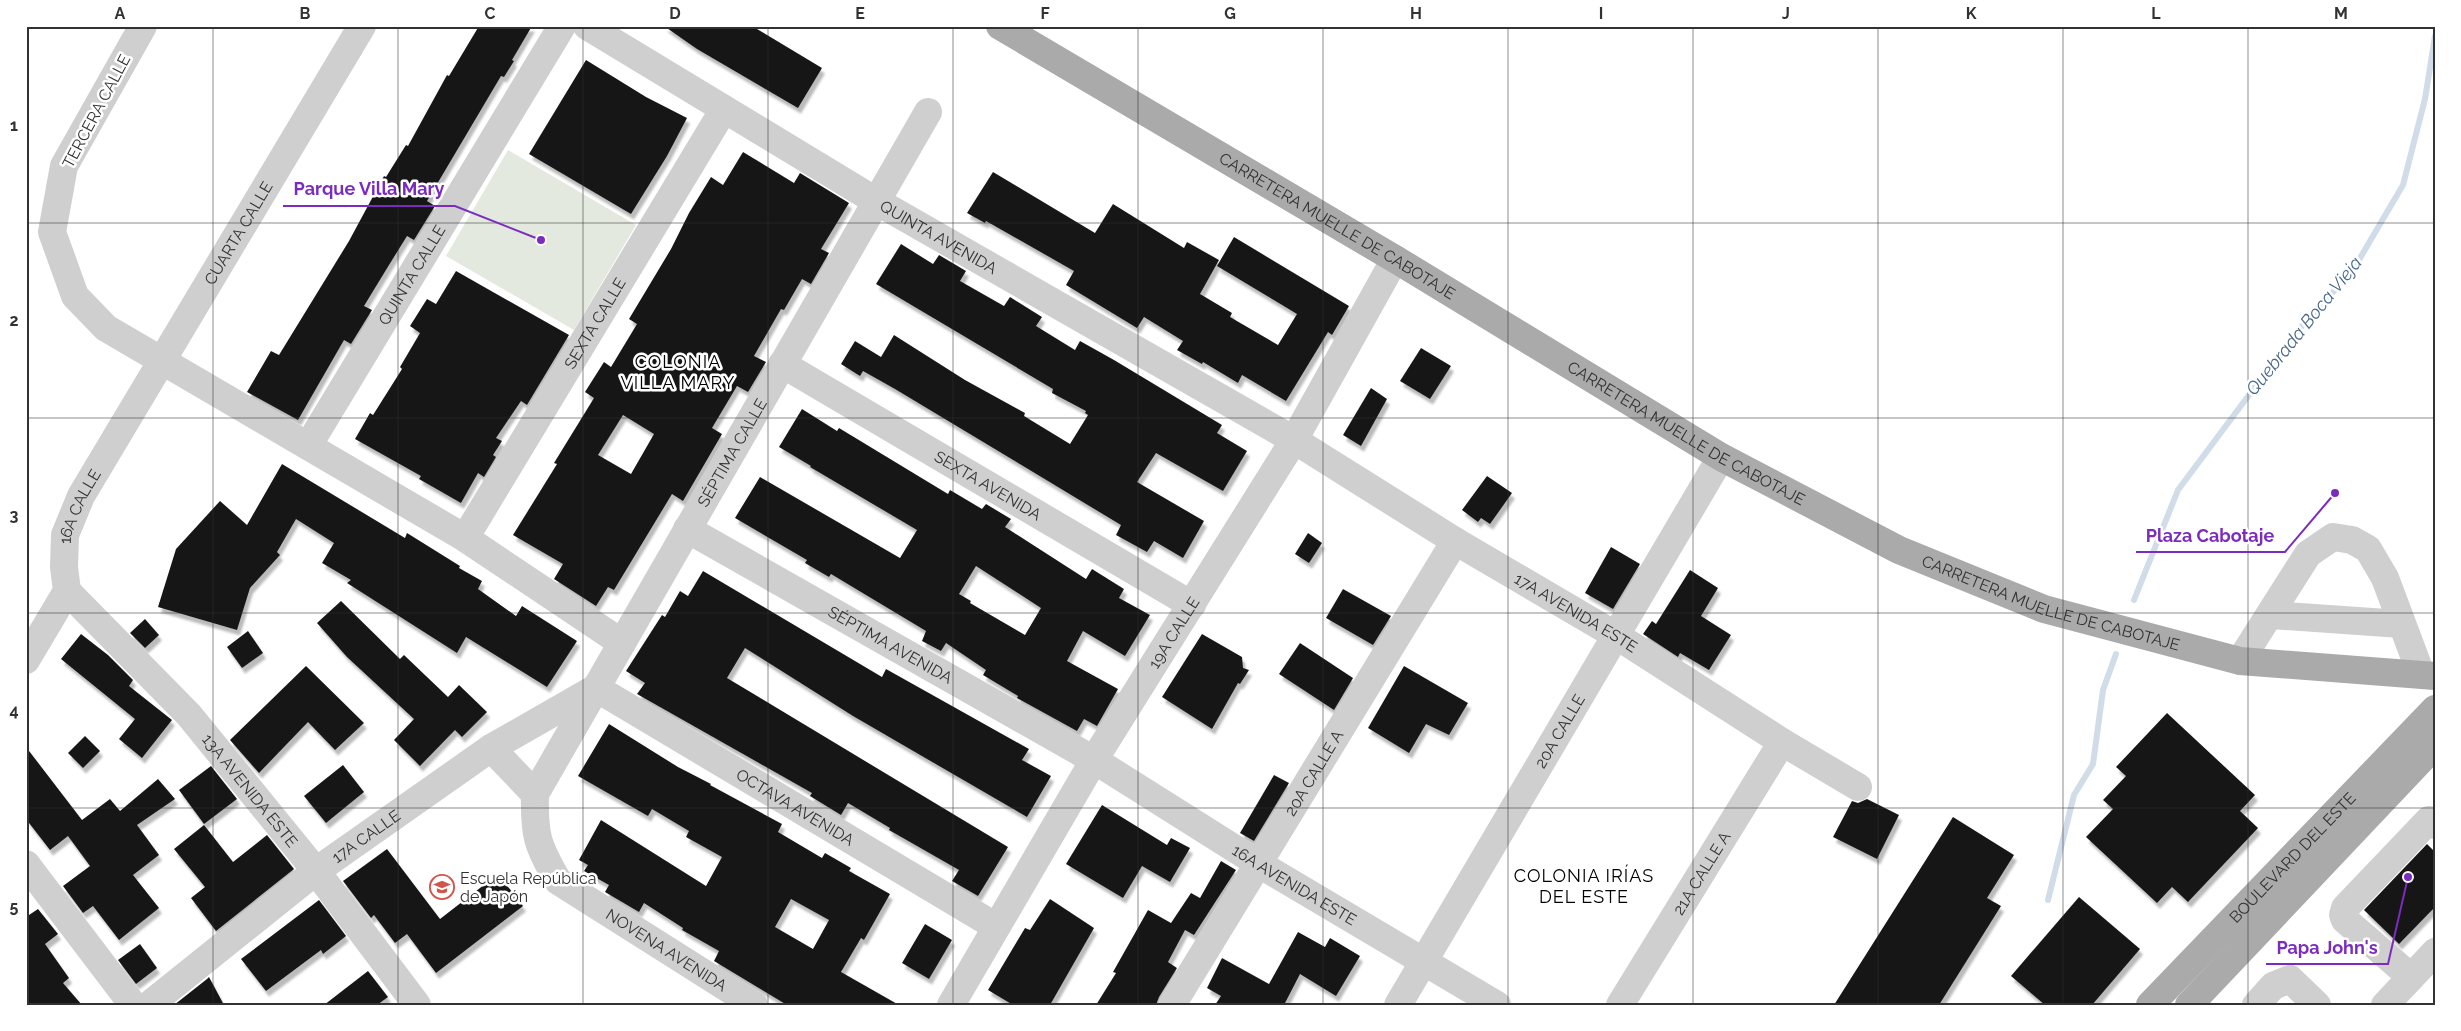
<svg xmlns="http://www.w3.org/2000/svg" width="2461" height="1031" viewBox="0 0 2461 1031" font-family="Raleway,sans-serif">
<defs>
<filter id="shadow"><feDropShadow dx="3" dy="5.5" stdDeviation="1" flood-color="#0004"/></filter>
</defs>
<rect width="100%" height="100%" fill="#fff"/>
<path fill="#e3e9df" d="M508 150 636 225 574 330 446 256Z"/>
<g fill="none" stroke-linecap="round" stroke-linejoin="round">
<g stroke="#d1dce9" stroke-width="6">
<path d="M2134 600 2178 490 2293 336 2353 270 2403 185 2425 99 2435 36"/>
<path d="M2048 900 2074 795 2093 764 2103 690 2116 654"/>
</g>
</g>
<g fill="#191919" fill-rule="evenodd" filter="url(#shadow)">
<path d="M479 26H532L512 60 514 61 504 77 501 76 427 201 435 206 414 240 407 236 389 265 364 306 372 310 351 344 344 340 298 420 247 392 271 351 279 355 349 241 384 176 386 177 406 145 408 146 447 75 449 76Z"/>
<path d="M664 26H752L822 68 798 108 697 49Z"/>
<path d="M586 60 646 97 687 118 667 156 631 214 529 154Z"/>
<path d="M743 152 794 183 800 173 849 203 821 249 829 253 811 284 802 279 784 310 781 309 754 356 766 362 748 392 737 386 712 428 722 434 683 501 672 494 614 590 608 587 596 606 554 579 563 564 513 535 557 464 554 463 594 398 585 392 604 362 611 367 637 324 629 319 671 249 689 213 711 177 723 185ZM623 415 654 434 631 474 598 455Z"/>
<path d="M993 172 1095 233 1113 204 1184 248 1187 242 1219 260 1200 294 1232 313 1230 317 1278 345 1297 314 1217 266 1234 237 1349 306 1332 335 1328 332 1286 401 1242 375 1238 383 1203 362 1202 364 1177 350 1183 341 1144 317 1137 328 1066 285 1074 271 986 221 985 223 967 213Z"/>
<path d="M901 244 933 264 939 255 966 271 960 281 1004 306 1010 297 1042 317 1036 326 1075 350 1080 341 1114 360 1222 425 1217 433 1247 451 1223 491 1156 453 1137 482 1204 521 1183 558 1154 541 1147 552 1116 535 1121 525 895 389 863 371 860 376 841 364 855 341 881 357 894 335 965 380 1025 413 1024 416 1070 444 1088 415 1085 413 1086 411 1052 393 1053 389 876 284Z"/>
<path d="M456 271 569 335 527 405 521 401 496 438 502 441 493 455 496 457 484 477 478 473 461 503 419 479 421 476 355 439 370 413 373 415 402 369 400 367 420 333 410 326 427 299 436 304Z"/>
<path d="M1421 348 1451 366 1430 399 1400 381Z"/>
<path d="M1371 388 1387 399 1361 446 1343 435Z"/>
<path d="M802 409 837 431 839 428 948 494 950 490 982 509 986 504 1011 519 1005 527 1086 579 1092 569 1124 589 1119 598 1150 615 1125 656 1083 631 1067 661 1118 689 1097 726 1084 719 1077 731 1017 698 1018 696 983 675 986 670 946 643 941 651 922 641 926 631 831 574 829 577 805 563 807 560 735 518 760 477 900 558 917 530 810 467 811 466 779 447ZM976 566 1041 608 1025 635 970 603 971 601 959 594Z"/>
<path d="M282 464 405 538 407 533 460 566 459 568 482 581 478 589 516 616 522 606 577 641 547 687 466 637 457 653 347 583 351 580 322 563 334 543 296 519 277 552 280 555 250 588 237 630 158 607 176 549 220 501 247 525Z"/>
<path d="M1487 476 1512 493 1490 524 1481 518 1478 522 1462 510Z"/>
<path d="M1308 533 1322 543 1309 563 1295 554Z"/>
<path d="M1611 547 1640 564 1613 609 1585 593Z"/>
<path d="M1690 570 1718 588 1701 616 1731 635 1709 670 1680 653 1678 657 1643 634 1652 621 1656 624Z"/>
<path d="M703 571 882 677 886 669 1029 749 1022 760 1051 776 1027 817 853 716 745 648 727 678 1008 847 978 896 952 881 959 870 889 830 890 828 848 803 841 815 810 796 812 793 637 694 645 683 626 671 662 615 665 617 680 591 688 596Z"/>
<path d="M1343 589 1391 616 1373 645 1326 618Z"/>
<path d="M341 601 400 659 404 655 448 697 459 685 487 712 462 737 455 730 420 766 394 740 414 719 347 657 317 623Z"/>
<path d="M145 619 159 635 145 648 130 633Z"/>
<path d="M248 631 263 653 242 668 227 647Z"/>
<path d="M81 634 108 655 133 680 129 686 172 720 142 758 119 739 135 719 61 659Z"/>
<path d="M1202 634 1242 657 1243 668 1249 670 1240 684 1238 683 1212 729 1162 697Z"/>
<path d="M1300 643 1353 678 1334 710 1279 674Z"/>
<path d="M306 666 364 723 335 750 308 722 259 773 230 740Z"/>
<path d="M1404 666 1468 703 1449 735 1426 724 1409 753 1368 728Z"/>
<path d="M2167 713 2255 795 2240 811 2258 828 2188 902 2172 887 2157 903 2086 837 2113 809 2103 800 2126 776 2116 767Z"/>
<path d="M609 724 678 767 711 784 710 785 782 824 778 832 822 858 825 853 851 868 849 871 890 894 864 940 861 938 841 972 899 1005H787L714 961 719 951 682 930 683 928 644 903 639 912 605 892 609 885 584 871 588 865 579 860 601 820 706 886 722 857 686 837 689 831 652 809 648 816 578 776ZM791 899 829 920 813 949 775 927Z"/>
<path d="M85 736 100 751 83 768 68 753Z"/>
<path d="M26 747 82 820 110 799 120 811 158 779 175 799 137 825 159 855 133 875 159 908 119 940 93 906 83 913 63 886 90 866 68 836 50 850 26 819Z"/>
<path d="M343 765 364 792 326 823 304 796Z"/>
<path d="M211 766 237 799 204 824 179 790Z"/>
<path d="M1274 775 1289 783 1254 841 1240 833Z"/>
<path d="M1867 799 1899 815 1877 859 1833 837 1852 801 1858 803Z"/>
<path d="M1102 805 1167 845 1171 838 1190 848 1170 882 1142 866 1123 898 1066 864Z"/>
<path d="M1953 817 2014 855 1987 898 2001 906 1939 1005H1834Z"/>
<path d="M204 825 233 862 267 835 294 869 216 931 191 898 205 887 174 849Z"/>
<path d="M2427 844 2435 852V907L2399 944 2364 910Z"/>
<path d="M387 849 440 919 498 874 523 906 436 973 407 934 395 943 374 915 371 918 343 881Z"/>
<path d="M1221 861 1236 870 1194 935 1185 930 1168 962 1177 968 1159 997 1156 1005H1096L1116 973 1113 972 1148 910 1171 923 1191 893 1200 898Z"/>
<path d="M2079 897 2140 949 2092 1005H2045L2011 976Z"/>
<path d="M1050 899 1094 928 1050 1005H1013L988 990 1025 928 1030 930Z"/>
<path d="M319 900 346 936 323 954 321 950 266 991 241 959Z"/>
<path d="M38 909 58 934 45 944 69 978 63 983 82 1005H26V917Z"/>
<path d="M925 924 952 940 929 979 902 963Z"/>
<path d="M1298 932 1325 947 1330 938 1360 956 1336 996 1300 974 1284 1005H1215L1221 996 1207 988 1222 958 1269 984Z"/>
<path d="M140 944 157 968 136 984 118 960Z"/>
<path d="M368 971 388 997 377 1005H324Z"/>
<path d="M209 977 224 1005H174L207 979Z"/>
</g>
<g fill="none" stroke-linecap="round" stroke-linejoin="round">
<g stroke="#cfcfcf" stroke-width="28">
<path d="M143 26 64 166 52 232 75 296 106 328 465 538 622 643"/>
<path id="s1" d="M587 26 876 201 1294 440 1455 541 1617 636 1782 742 1858 787"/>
<path id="s2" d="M782 364 1192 605"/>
<path id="s3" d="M308 446 562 26"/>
<path id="s4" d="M687 529 1094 760 1259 864 1497 1005"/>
<path id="s5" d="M465 538 724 109"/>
<path id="s6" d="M67 591 189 715 316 871 417 1005"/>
<path d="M2271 615 2401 624"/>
<path id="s7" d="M26 660 67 591 64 567 65 535 81 496 362 26"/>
<path d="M2240 661 2308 554 2333 537 2352 540 2368 549 2385 578 2421 674"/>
<path id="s8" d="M491 748 535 794C534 835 537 845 558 881L754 1005"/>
<path id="s9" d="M535 794 928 112"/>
<path d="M26 864 133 1005"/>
<path d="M2411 977 2345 920 2343 915 2345 908 2429 820 2435 825"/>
<path id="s10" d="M149 1005 316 871 491 748 596 688 995 926"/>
<path id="s11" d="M951 1005 1094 760 1294 440 1395 259"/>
<path id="s12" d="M1172 1005 1455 541"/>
<path id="s13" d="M1398 1005 1721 457"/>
<path id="s14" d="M1620 1005 1782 742"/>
<path d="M2256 1005 2273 986 2290 979 2317 1005"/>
<path d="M2385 1005 2435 952"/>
</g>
<g stroke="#aaa" stroke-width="28">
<path id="s15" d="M1000 26 1395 259 1721 457 1899 550 2044 609 2240 661 2435 676"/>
<path id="s16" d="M2150 1005 2435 709"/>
<path d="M2189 1005 2435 745"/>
</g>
</g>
<path fill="none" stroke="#323232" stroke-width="1" stroke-opacity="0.55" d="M213 26V1005M398 26V1005M583 26V1005M768 26V1005M953 26V1005M1138 26V1005M1323 26V1005M1508 26V1005M1693 26V1005M1878 26V1005M2063 26V1005M2248 26V1005M26 223H2435M26 418H2435M26 613H2435M26 808H2435"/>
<defs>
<symbol id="school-ring" viewBox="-11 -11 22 22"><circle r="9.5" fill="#fff" stroke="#d1554b" stroke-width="1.5"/><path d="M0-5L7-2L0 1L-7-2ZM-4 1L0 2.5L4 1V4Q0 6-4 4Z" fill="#d1554b"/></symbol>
</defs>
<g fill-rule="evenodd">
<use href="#school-ring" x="428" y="873" width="28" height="28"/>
</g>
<g text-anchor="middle" stroke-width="5" stroke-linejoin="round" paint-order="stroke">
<g font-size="16" fill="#323232" stroke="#fff">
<text transform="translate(96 111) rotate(-62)" y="6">TERCERA CALLE</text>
<text dy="6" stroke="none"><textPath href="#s15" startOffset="392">CARRETERA MUELLE DE CABOTAJE</textPath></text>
<text dy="6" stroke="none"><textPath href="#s7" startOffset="485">CUARTA CALLE</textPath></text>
<text dy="6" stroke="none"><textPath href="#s1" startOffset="410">QUINTA AVENIDA</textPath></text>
<text dy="6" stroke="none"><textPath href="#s3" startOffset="200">QUINTA CALLE</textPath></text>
<text dy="6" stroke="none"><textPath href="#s5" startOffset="251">SEXTA CALLE</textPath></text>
<text dy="6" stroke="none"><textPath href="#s15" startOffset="798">CARRETERA MUELLE DE CABOTAJE</textPath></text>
<text dy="6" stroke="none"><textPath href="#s9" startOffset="394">SÉPTIMA CALLE</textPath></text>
<text dy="6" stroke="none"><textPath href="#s2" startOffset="239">SEXTA AVENIDA</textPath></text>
<text dy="6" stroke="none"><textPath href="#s7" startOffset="168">16A CALLE</textPath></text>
<text dy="6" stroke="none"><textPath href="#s15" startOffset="1202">CARRETERA MUELLE DE CABOTAJE</textPath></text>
<text dy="6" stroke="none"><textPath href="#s1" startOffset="1150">17A AVENIDA ESTE</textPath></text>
<text dy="6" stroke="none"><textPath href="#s11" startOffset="434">19A CALLE</textPath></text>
<text dy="6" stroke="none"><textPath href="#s4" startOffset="234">SÉPTIMA AVENIDA</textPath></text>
<text dy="6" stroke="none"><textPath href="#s13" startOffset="318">20A CALLE</textPath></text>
<text dy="6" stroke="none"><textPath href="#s12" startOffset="272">20A CALLE A</textPath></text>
<text dy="6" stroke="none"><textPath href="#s6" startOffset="271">13A AVENIDA ESTE</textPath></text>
<text dy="6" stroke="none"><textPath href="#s10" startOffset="781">OCTAVA AVENIDA</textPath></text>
<text dy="6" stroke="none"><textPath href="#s10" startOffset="275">17A CALLE</textPath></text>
<text dy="6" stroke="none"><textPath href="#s16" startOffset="205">BOULEVARD DEL ESTE</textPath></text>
<text dy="6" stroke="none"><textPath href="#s14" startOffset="155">21A CALLE A</textPath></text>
<text dy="6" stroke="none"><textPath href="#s4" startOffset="704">16A AVENIDA ESTE</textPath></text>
<text dy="6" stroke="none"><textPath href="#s8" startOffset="284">NOVENA AVENIDA</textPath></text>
</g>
<g font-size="16" fill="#323232" stroke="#fff" text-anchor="start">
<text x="460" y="884">Escuela República<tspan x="460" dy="18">de Japón</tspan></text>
</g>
<g font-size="18" font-style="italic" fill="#48678b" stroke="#fff">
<text transform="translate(2304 326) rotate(-51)" y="6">Quebrada Boca Vieja</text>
</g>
<g font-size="18" letter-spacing="1" fill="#000" stroke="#fff">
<text x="678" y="368">COLONIA<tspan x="678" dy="21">VILLA MARY</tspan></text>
<text x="1584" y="882">COLONIA IRÍAS<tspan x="1584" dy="21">DEL ESTE</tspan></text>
</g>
</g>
<path fill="none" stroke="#7b2cbf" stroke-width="2" d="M541 240L455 206H283M2335 493L2285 552H2136M2408 877L2388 964H2266"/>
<g fill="#7b2cbf" stroke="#fff" stroke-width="2">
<circle cx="541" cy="240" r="5"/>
<circle cx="2335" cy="493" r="5"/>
<circle cx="2408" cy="877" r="5"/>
</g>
<g font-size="18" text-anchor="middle" font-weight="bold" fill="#7b2cbf" stroke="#fff" stroke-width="5" stroke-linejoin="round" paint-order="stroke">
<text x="369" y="195">Parque Villa Mary</text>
<text x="2210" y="542">Plaza Cabotaje</text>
<text x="2327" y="954">Papa John's</text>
</g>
<rect width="2461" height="1031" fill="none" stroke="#ffffff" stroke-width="55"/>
<rect x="28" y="28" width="2406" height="976" fill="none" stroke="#323232" stroke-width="2"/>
<g font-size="16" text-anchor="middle" font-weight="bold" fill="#323232">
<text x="120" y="19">A</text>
<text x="305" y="19">B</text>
<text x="490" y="19">C</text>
<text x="675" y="19">D</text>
<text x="860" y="19">E</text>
<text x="1045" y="19">F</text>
<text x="1230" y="19">G</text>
<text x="1416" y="19">H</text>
<text x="1601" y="19">I</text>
<text x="1786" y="19">J</text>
<text x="1971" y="19">K</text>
<text x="2156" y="19">L</text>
<text x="2341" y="19">M</text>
<text x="14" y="131">1</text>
<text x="14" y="326">2</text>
<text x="14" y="521">3</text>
<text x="14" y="716">4</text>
<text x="14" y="912">5</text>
</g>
</svg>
